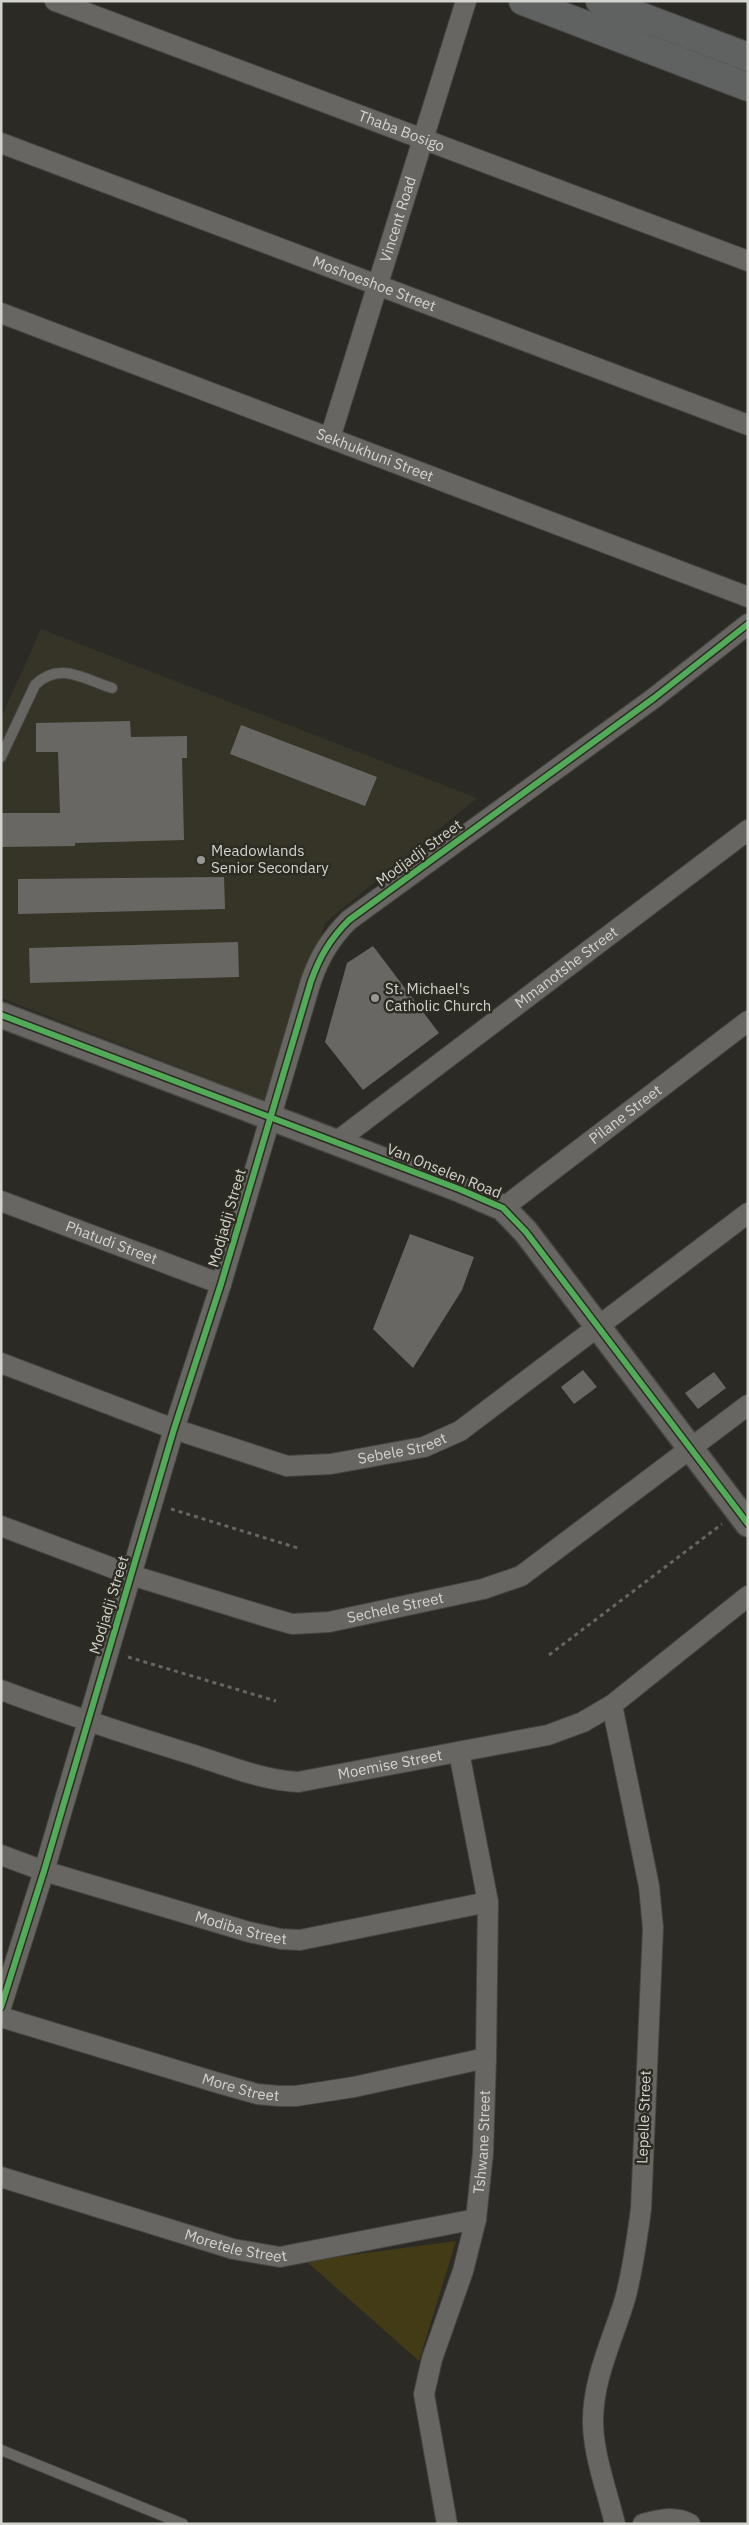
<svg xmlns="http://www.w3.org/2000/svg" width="749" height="2525" viewBox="0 0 749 2525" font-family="'IBM Plex Sans',sans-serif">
<rect width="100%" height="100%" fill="#2b2a25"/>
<path fill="#353426" d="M41 629 477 798 325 923 266 1101 1 998V718Z"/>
<path fill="#423b15" d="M456 2241 419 2361 306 2261Z"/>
<g fill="#686763">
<path d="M130 721 131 737 187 736V758H182L184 840 75 843V846L1 847V813H60L58 752H36V723Z"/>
<path d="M241 725 377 777 365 806 230 754Z"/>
<path d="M224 877 225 909 18 914V879Z"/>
<path d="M238 942 239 977 30 983 29 948Z"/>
<path d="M373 946 439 1033 363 1090 325 1042 347 963Z"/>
<path d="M410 1234 474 1257 462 1290 413 1368 373 1329Z"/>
<path d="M583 1370 597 1387 574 1404 561 1387Z"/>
<path d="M714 1372 726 1388 698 1409 685 1393Z"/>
</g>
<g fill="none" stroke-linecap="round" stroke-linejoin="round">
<defs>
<g id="service">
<path d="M1 757 35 685C59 661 84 679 112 688"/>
<path d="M1 2450 183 2524"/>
</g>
<g id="minor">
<path id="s1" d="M55 1 748 261"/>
<path id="s2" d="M1 143 748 425"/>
<path id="s3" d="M1 313 748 597"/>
<path id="s4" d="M330 438 466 1"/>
<path id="s5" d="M336 1142 748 830"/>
<path id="s6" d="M1 1201 221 1284"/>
<path id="s7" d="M503 1208 748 1021"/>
<path id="s8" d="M1 1363 174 1429 287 1466 331 1464 424 1447 460 1431 748 1213"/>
<path id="s9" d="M1 1526 131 1575 271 1618 292 1624 329 1622 483 1589 521 1576 748 1405"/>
<path id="s10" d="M1 1690C65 1714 129 1735 194 1755 228 1766 262 1780 298 1782L548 1735 583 1722 612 1705 748 1596"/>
<path d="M612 1705 649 1886 653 1928 641 2209C637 2239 633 2269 625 2299 613 2339 592 2380 593 2424 594 2457 607 2491 615 2524"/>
<path id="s11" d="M1 1855 44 1871 249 1932 281 1939 300 1940 488 1902"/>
<path d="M1 2007 44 1871 174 1429 221 1284 311 981C320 956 330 939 349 920L654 698 748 624"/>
<path id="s12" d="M1 2017 215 2082 257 2094 279 2096H296L354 2087 486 2058"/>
<path id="s13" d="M1 2177 233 2249 280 2257 476 2219"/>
<path id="s14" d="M447 2524 424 2394 432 2359 463 2271 476 2219 483 2153 486 2058 488 1902 459 1752"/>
<path d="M643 2524C659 2520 674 2515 690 2524"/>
</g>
<path id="tertiary" d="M1 1015 459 1189 503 1208 526 1232 748 1524"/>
<g id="secondary">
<path d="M523 1 748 87"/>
<path d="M600 1 748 57"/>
</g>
</defs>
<use href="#service" stroke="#464541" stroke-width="12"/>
<use href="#minor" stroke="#464541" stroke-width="22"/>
<use href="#tertiary" stroke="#464541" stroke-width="28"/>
<use href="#secondary" stroke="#464541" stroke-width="30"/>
<g stroke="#666662" stroke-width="3" stroke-dasharray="4 4" stroke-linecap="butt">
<path d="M171 1509 301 1549"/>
<path d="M549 1655 722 1524"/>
<path d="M128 1657 276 1701"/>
</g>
<use href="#service" stroke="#676663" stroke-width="10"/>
<use href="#minor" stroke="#676663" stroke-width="20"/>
<use href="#tertiary" stroke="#676663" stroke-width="25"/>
<use href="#secondary" stroke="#5f6260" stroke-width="28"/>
<defs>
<g id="cycleway">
<path d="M1 1015 459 1189 503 1208 526 1232 748 1524"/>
<path d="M1 2007 44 1871 174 1429 221 1284 311 981C320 956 330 939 349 920L654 698 748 624"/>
</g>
</defs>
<use href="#cycleway" stroke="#2d2c23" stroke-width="9"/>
<use href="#cycleway" stroke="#51ab58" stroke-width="6"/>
</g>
<g fill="#999893" stroke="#2d2c23" stroke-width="2">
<circle cx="201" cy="860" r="5"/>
<circle cx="375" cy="998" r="5"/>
</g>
<g text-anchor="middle" stroke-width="5" stroke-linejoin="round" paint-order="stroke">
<g font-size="15" fill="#d4d4ce" stroke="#2d2c23">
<text dy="5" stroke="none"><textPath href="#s1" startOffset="370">Thaba Bosigo</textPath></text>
<text dy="5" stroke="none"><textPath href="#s4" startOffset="229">Vincent Road</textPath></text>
<text dy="5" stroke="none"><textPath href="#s2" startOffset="399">Moshoeshoe Street</textPath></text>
<text dy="5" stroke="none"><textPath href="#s3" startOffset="400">Sekhukhuni Street</textPath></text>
<text transform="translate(419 853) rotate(-36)" y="5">Modjadji Street</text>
<text dy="5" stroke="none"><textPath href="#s5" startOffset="289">Mmanotshe Street</textPath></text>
<text dy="5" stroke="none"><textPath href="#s7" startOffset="154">Pilane Street</textPath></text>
<text transform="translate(444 1171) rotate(22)" y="5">Van Onselen Road</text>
<text transform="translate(227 1218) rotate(-74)" y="5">Modjadji Street</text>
<text dy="5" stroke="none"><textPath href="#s6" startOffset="118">Phatudi Street</textPath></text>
<text dy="5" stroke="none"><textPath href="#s8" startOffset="421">Sebele Street</textPath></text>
<text transform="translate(109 1605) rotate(-73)" y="5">Modjadji Street</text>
<text dy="5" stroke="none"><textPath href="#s9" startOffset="412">Sechele Street</textPath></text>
<text dy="5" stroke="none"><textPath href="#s10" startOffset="405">Moemise Street</textPath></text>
<text dy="5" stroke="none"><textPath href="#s11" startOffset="251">Modiba Street</textPath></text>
<text dy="5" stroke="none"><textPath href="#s12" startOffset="250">More Street</textPath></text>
<text transform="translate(644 2117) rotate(-88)" y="5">Lepelle Street</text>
<text dy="5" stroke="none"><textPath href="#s14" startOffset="392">Tshwane Street</textPath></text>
<text dy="5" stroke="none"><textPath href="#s13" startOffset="245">Moretele Street</textPath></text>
</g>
<g font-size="15" fill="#d4d4ce" stroke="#2d2c23" text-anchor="start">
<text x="211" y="856">Meadowlands<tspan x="211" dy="17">Senior Secondary</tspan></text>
<text x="385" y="994">St. Michael's<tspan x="385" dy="17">Catholic Church</tspan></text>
</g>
</g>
<rect width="749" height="2525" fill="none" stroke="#d4d4ce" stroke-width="5"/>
</svg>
